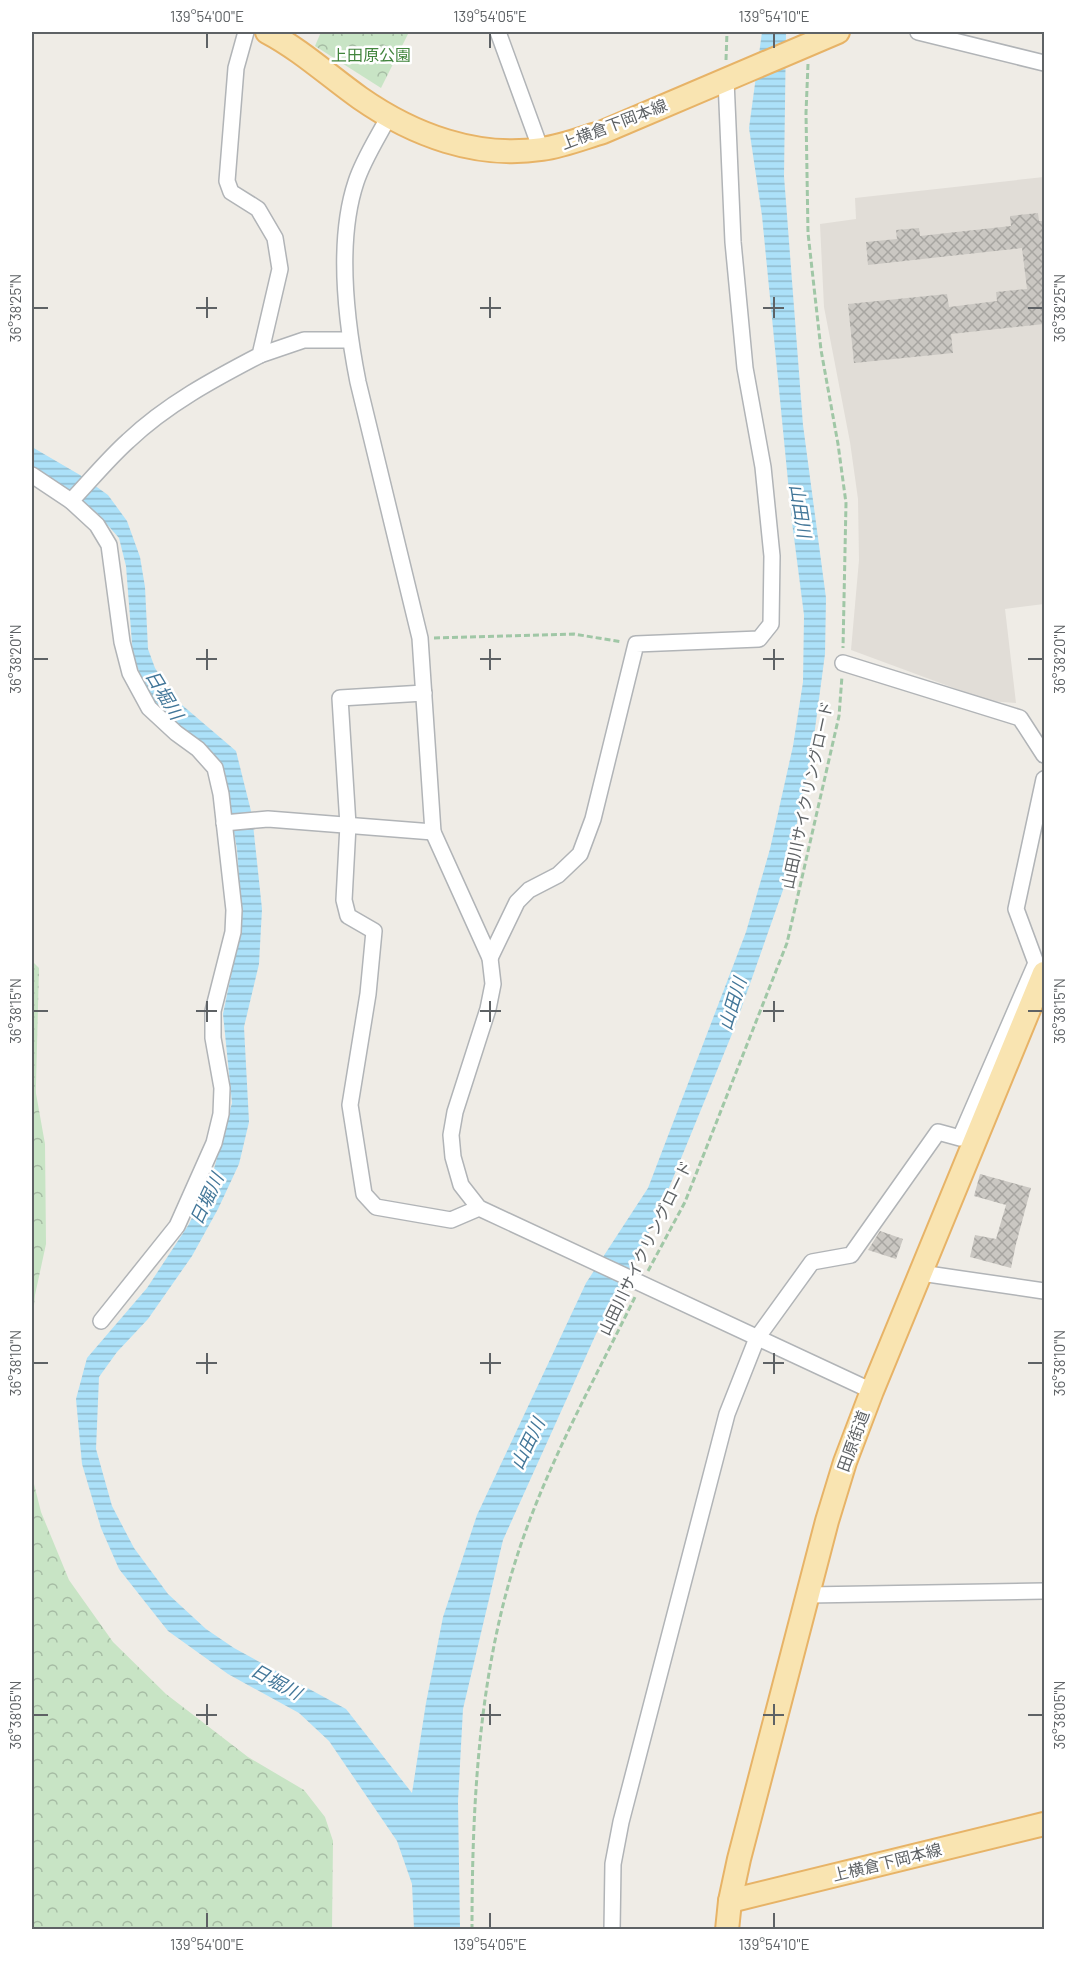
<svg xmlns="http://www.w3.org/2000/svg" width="1076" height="1961" viewBox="0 0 1076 1961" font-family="Barlow,'Noto Sans JP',sans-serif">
<defs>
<pattern id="grass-dots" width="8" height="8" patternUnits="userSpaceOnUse" patternTransform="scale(1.5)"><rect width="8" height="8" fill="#c8e4c5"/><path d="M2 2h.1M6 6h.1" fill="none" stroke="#a6bca4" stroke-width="1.8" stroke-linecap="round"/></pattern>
<pattern id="forest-crowns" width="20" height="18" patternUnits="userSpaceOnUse" patternTransform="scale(1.5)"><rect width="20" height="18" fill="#c8e4c5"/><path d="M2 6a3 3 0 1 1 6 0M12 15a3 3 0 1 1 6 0" fill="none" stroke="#a6bca4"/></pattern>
<pattern id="water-rules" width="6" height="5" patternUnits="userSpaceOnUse" patternTransform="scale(1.5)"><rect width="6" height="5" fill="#ace1f9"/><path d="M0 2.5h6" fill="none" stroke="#8fbacd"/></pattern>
<pattern id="building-cross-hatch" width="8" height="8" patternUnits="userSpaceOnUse" patternTransform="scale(1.5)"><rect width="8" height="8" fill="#cac7c2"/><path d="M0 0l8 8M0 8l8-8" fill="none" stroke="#a7a5a1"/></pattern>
</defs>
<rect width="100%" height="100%" fill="#efece6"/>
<path fill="#e1ddd7" d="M1044 177V604L1005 609 1016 703 989 701 851 650 859 560 858 499 850 442 824 307 820 224 856 219 855 198Z"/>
<path fill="url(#grass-dots)" d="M32 961 39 968 32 1240Z"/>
<g fill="url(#forest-crowns)">
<path d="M321 32H409L381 88 315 46Z"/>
<path d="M32 1071 45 1144 46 1244 35 1295 32 1327Z"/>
<path d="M32 1476 41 1512 69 1580 113 1642 166 1694 248 1757 304 1790 325 1817 333 1841 332 1929H32Z"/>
</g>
<path fill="url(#water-rules)" d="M762 32H786L784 176 803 425 826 598 825 654 812 751 783 890 734 1029 657 1217 596 1334 503 1540 463 1709 458 1801 460 1929H414L412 1884 397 1841 329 1741 299 1713 228 1674 168 1631 119 1569 101 1528 82 1464 76 1399 87 1358 147 1288 189 1224 212 1176 232 1103 223 1014 242 922 237 849 226 788 166 722 148 694 133 656 126 566 119 538 97 513 49 478 32 468V447L80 475 108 495 127 521 140 557 145 587 148 649 155 668 175 699 236 751 252 815 262 909 259 964 244 1027 249 1122 239 1164 218 1209 192 1256 148 1319 117 1352 99 1377 96 1449 112 1506 134 1548 168 1594 206 1629 234 1648 346 1709 412 1793 426 1703 443 1617 477 1515 586 1283 648 1188 746 932 770 849 793 746 803 682 804 615 792 522 762 216 749 128Z"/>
<g fill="url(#building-cross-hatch)">
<path d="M1038 213 1039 221H1044V324L951 334 953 353 854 363 848 304 947 294 949 307 997 301 996 292 1027 289 1022 248 868 265 866 242 897 239 896 230 919 228 920 236 1011 226 1010 216Z"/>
<path d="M980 1174 1031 1188 1016 1244 1011 1268 970 1257 975 1235 996 1239 1006 1205 974 1196Z"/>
<path d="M880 1231 903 1239 896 1259 868 1250Z"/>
</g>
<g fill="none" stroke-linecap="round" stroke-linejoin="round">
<defs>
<g id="minor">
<path d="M498 32 541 150"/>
<path d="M918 32 1044 63"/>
<path d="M389 116C378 137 363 160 356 182 336 242 346 321 358 382L420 638 433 832 490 958 493 984 488 1009 455 1112 451 1135 453 1157 461 1185 479 1208 872 1391"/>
<path d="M260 355 304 340H350"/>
<path d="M32 475 71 501C90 481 108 459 128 441 167 404 214 379 260 355L280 269 275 238 258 209 231 192 227 181 236 68 246 32"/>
<path d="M71 501 97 525 109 545 122 642 130 673 149 708 176 733 198 749 215 768 221 794 234 910 233 932 213 1011V1038L222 1088 221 1114 214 1143 177 1226 101 1321"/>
<path d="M843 663 1020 718 1044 755"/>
<path d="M424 693 340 698 348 825 344 900 348 916 374 931 368 994 350 1105 364 1194 376 1207 451 1220 479 1208"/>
<path d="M224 823 268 819 433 832"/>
<path d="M490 958 517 902 529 890 558 875 580 854 593 819 636 644 759 639 771 624 772 556 763 467 745 368 733 242 726 80"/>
<path d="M921 1273 1044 1291"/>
<path d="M808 1595 1044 1591"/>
<path d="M612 1930 613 1864 621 1822 727 1414 757 1338 812 1262 851 1255 938 1132 960 1138 1036 963 1016 909 1044 779"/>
</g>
<g id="primary">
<path d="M267 32C301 50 329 76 360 98 413 135 477 159 542 149 563 146 583 138 603 132L838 32"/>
<path d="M730 1901 1044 1824"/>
<path d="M727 1930 730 1901 739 1859 827 1521 845 1462 872 1391 1044 973"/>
</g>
</defs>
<use href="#minor" stroke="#b1b4b7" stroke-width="18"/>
<use href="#primary" stroke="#e7b367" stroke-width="26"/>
<g stroke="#a0c7a6" stroke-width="3" stroke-dasharray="6 3" stroke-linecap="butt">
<path d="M726 60 727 32"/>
<path d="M808 64 806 113 808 233 821 350 838 444 846 503 843 648"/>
<path d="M434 638 574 634 622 642"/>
<path d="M648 1271 685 1202 787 943 839 716 842 676"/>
<path d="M472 1930C472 1810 478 1684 513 1569 542 1473 592 1385 636 1295"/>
</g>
<use href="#minor" stroke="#fff" stroke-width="15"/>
<use href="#primary" stroke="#f9e4b1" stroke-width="22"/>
</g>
<path fill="none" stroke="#5e6265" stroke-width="2" d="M207 33V48M490 33V48M774 33V48M207 297V318M490 297V318M774 297V318M33 308H48M196 308H217M480 308H501M763 308H784M1028 308H1043M207 649V670M490 649V670M774 649V670M33 659H48M196 659H217M480 659H501M763 659H784M1028 659H1043M207 1001V1022M490 1001V1022M774 1001V1022M33 1011H48M196 1011H217M480 1011H501M763 1011H784M1028 1011H1043M207 1353V1374M490 1353V1374M774 1353V1374M33 1363H48M196 1363H217M480 1363H501M763 1363H784M1028 1363H1043M207 1704V1725M490 1704V1725M774 1704V1725M33 1715H48M196 1715H217M480 1715H501M763 1715H784M1028 1715H1043M207 1913V1928M490 1913V1928M774 1913V1928"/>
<g text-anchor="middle" stroke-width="5" stroke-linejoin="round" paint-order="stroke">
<g font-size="16" fill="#42853d" stroke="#fff">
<text x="371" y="61">上田原公園</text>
</g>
<g font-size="16" fill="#5e6265" stroke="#fff">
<text transform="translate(614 124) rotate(-21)" y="6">上横倉下岡本線</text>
<text transform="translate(807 795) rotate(-78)" y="6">山田川サイクリングロード</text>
<text transform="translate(645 1248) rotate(-64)" y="6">山田川サイクリングロード</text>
<text transform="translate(853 1441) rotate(-70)" y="6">田原街道</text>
<text transform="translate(887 1862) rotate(-14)" y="6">上横倉下岡本線</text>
</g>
<g font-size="18" font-style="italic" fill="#437799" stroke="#fff">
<text transform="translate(800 511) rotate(81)" y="6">山田川</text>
<text transform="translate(164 695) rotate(59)" y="6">日堀川</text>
<text transform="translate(733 1004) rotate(-73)" y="6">山田川</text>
<text transform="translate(207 1199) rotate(-65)" y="6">日堀川</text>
<text transform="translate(528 1444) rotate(-64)" y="6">山田川</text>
<text transform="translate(276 1682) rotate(29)" y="6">日堀川</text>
</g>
</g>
<rect width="1076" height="1961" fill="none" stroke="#ffffff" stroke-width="66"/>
<rect x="33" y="33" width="1010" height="1895" fill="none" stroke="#5e6265" stroke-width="2"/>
<g font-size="15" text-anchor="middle" fill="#5e6265">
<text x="207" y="22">139°54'00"E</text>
<text x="490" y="22">139°54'05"E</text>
<text x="774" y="22">139°54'10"E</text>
<text transform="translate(16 308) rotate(-90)" y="5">36°38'25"N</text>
<text transform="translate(1060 308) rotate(-90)" y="5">36°38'25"N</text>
<text transform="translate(16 659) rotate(-90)" y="5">36°38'20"N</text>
<text transform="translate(1060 659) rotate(-90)" y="5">36°38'20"N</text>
<text transform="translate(16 1011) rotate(-90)" y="5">36°38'15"N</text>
<text transform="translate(1060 1011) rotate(-90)" y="5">36°38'15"N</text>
<text transform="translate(16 1363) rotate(-90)" y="5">36°38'10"N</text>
<text transform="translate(1060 1363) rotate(-90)" y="5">36°38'10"N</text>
<text transform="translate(16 1715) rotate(-90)" y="5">36°38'05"N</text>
<text transform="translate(1060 1715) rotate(-90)" y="5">36°38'05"N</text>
<text x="207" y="1950">139°54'00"E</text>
<text x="490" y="1950">139°54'05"E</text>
<text x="774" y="1950">139°54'10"E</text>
</g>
</svg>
